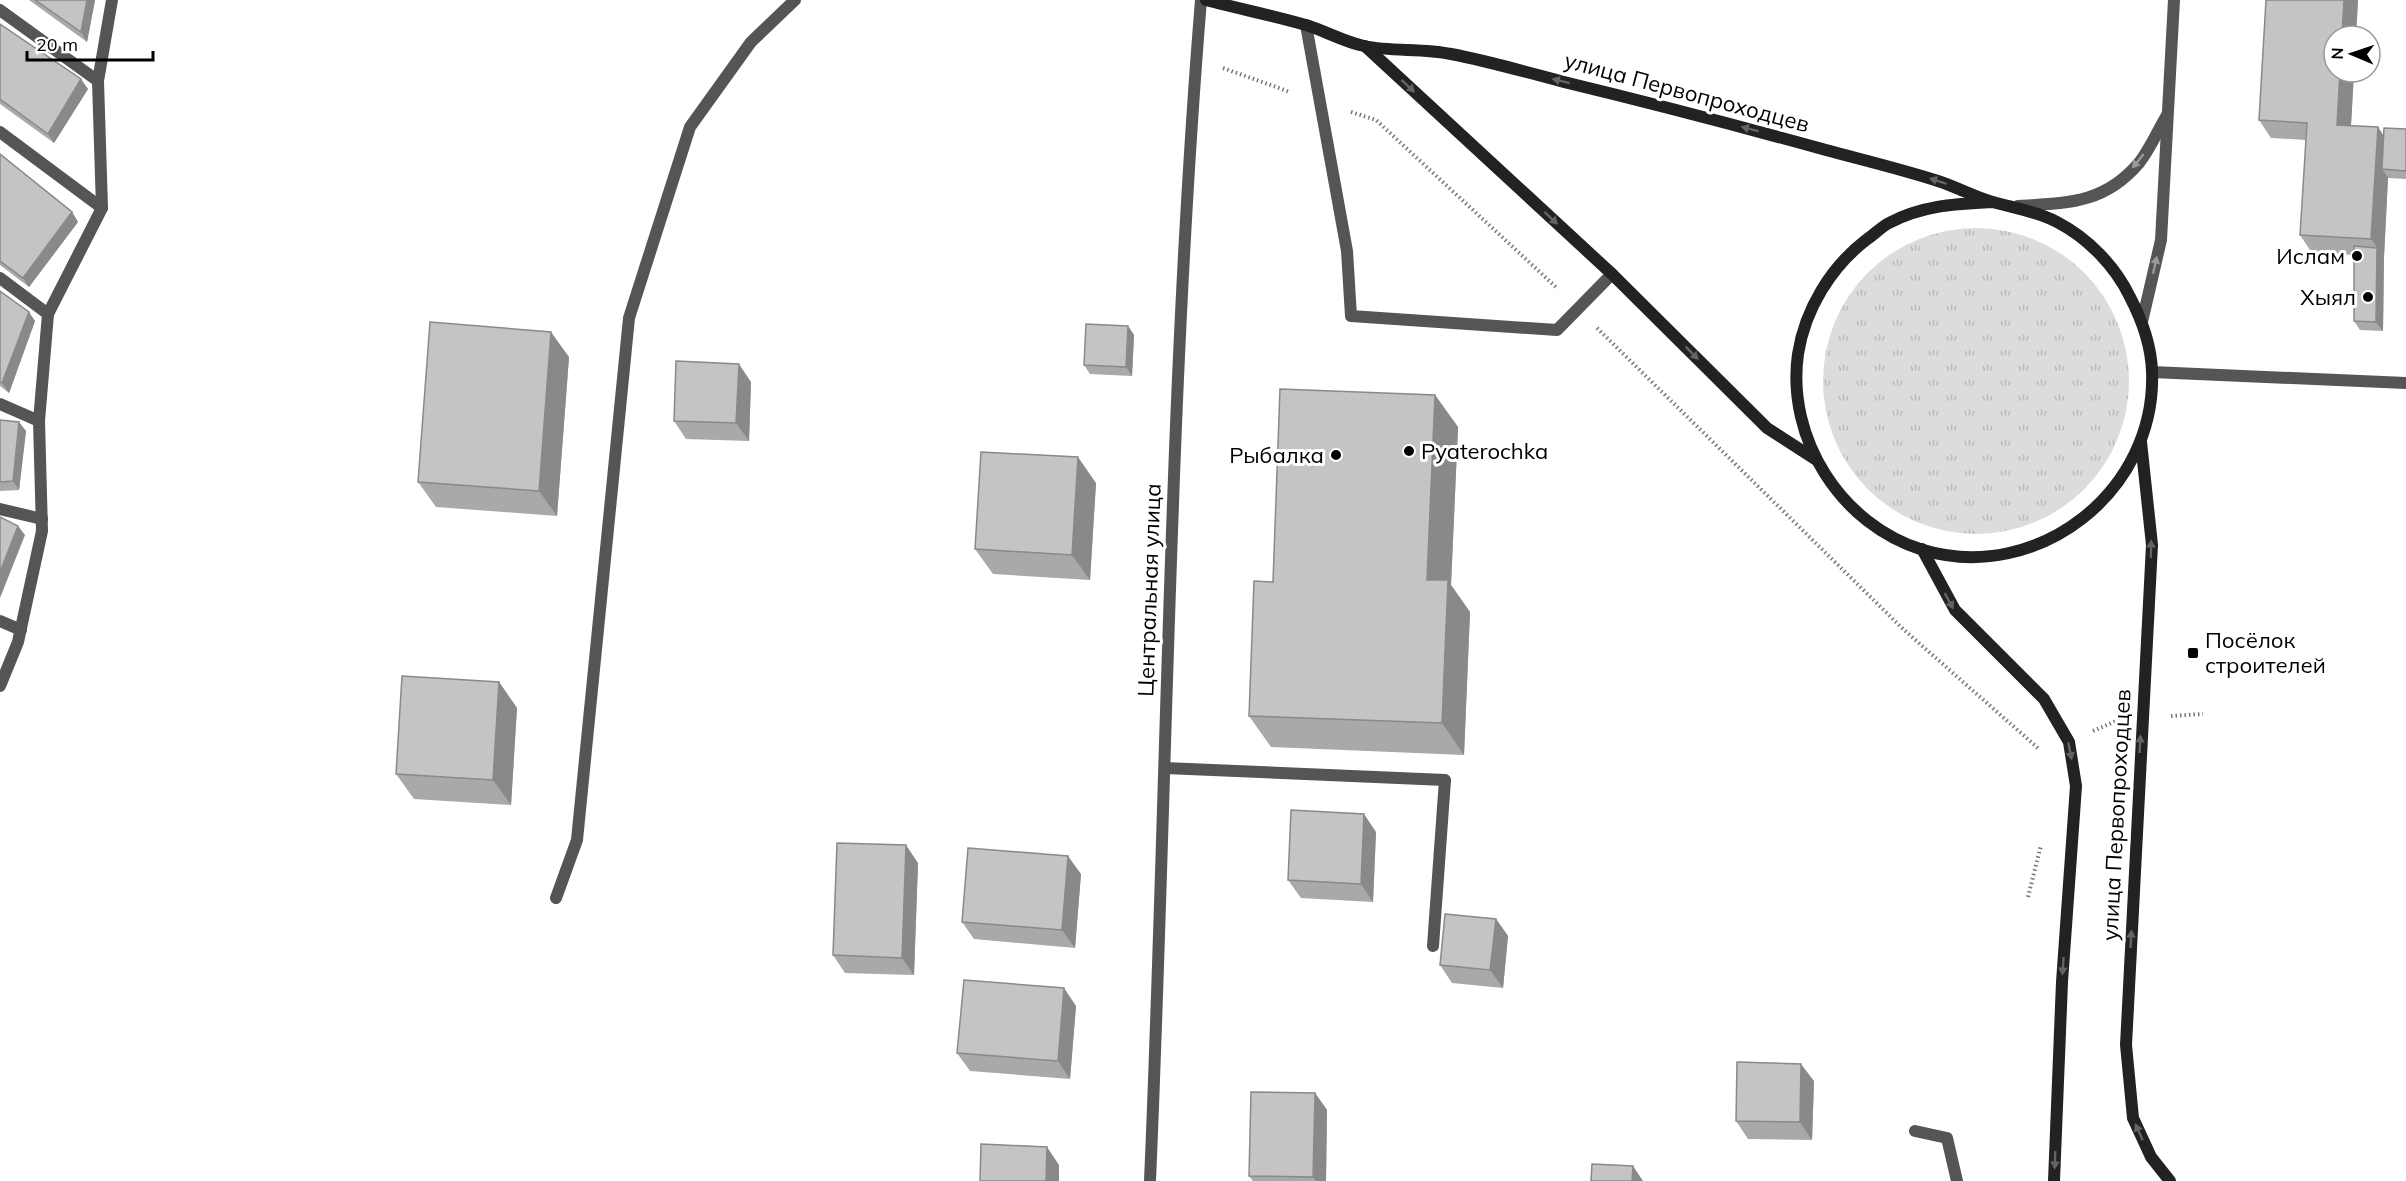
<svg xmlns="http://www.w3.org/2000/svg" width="2406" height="1181" viewBox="0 0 2406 1181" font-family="Mulish,sans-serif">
<defs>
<pattern id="grass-tufts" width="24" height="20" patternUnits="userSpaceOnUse" patternTransform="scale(1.5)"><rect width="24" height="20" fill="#dcdcdc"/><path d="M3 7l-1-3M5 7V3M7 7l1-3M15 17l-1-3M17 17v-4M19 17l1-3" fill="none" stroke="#bbb"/></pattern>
</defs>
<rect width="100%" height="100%" fill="#fff"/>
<circle fill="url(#grass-tufts)" cx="1976" cy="381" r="153"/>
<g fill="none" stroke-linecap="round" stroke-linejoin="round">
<g stroke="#777" stroke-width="4" stroke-dasharray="1.5 3" stroke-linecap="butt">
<path d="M1223 68 1290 92"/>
<path d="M1351 112 1376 120 1558 289"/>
<path d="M1597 328 1903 629 2039 749"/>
<path d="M2171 716 2203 714"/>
<path d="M2093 731 2116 721"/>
<path d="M2028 897 2041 845"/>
</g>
<g stroke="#555" stroke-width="12">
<path d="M0 10 98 81"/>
<path d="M1306 25 1347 251 1351 316 1557 330 1612 274"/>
<path d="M0 132 102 208"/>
<path d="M0 278 48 314"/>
<path d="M2152 372 2406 383"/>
<path d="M0 404 39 421"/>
<path d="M0 509 42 519"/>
<path d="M0 621 21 630"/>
<path d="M0 686 18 642 42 531 39 421 48 314 102 208 98 81 112 0"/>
<path d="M1165 768 1445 780 1433 946"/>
<path d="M556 898 577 840 629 318 690 127 751 42 795 0"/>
<path d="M1915 1131 1947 1138 1957 1181"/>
</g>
<g stroke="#555" stroke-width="12">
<path d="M2018 206C2067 203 2104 204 2139 163 2150 149 2158 130 2167 115"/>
<path d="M2142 322 2161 240 2174 0"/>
<path d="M1150 1181C1167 787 1169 393 1201 0"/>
</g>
<g stroke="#222" stroke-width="12">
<path d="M1206 0C1240 9 1275 16 1309 26 1327 32 1345 42 1364 46 1392 52 1422 48 1451 54 1488 61 1526 72 1564 82 1651 103 1739 126 1826 150 1863 160 1901 169 1938 181 1957 187 1974 197 1993 202 2014 208 2036 211 2057 222 2088 238 2115 266 2130 297 2142 320 2151 344 2152 371 2157 491 2038 584 1923 550 1841 525 1786 438 1798 354 1805 309 1831 267 1866 240 1874 235 1881 227 1889 223 1923 205 1956 204 1993 202"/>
<path d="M1365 46 1612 274 1767 428 1815 459"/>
<path d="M2141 442 2152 545 2126 1045 2133 1118 2151 1157 2170 1181"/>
<path d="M1922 549 1955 610 2044 699 2069 742 2076 786 2062 982 2054 1181"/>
</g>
</g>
<g fill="#a9a9a9">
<path d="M29 0H95L87 42Z"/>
<path d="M2266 0H2358L2356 36H2334V72H2354L2351 126 2384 135 2406 129V179L2388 178 2384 257 2383 331 2360 330 2354 321V255L2312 253 2300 235 2306 140 2271 138 2259 120Z"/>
<path d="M0 24 88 89 54 143 0 104Z"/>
<path d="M0 154 72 212 78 222 29 287 0 265Z"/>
<path d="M0 291 35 321 9 393 0 386Z"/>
<path d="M1128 326 1134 335 1132 376 1090 374 1084 365Z"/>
<path d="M569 357 557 516 436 507 418 482Z"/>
<path d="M751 382 749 441 686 439 674 421Z"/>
<path d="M1435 395 1458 427 1451 585 1470 612 1464 755 1271 747 1249 716 1273 582Z"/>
<path d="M0 420 26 431 19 490 0 491Z"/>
<path d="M1096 483 1090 580 993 574 975 549Z"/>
<path d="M499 682 517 708 511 805 414 799 396 774Z"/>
<path d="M1376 832 1373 902 1301 898 1288 880Z"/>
<path d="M918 863 914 975 845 973 833 955Z"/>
<path d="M1081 874 1075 948 974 939 962 922Z"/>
<path d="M1496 919 1508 936 1503 988 1452 983 1440 965Z"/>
<path d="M1076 1006 1070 1079 970 1071 957 1053Z"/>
<path d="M1814 1081 1812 1140 1748 1139 1736 1121Z"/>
<path d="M1315 1093 1327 1110 1326 1181H1253L1249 1176Z"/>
</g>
<g fill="#898989">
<path d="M87 0H95L87 42 81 32Z"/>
<path d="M2344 0H2358L2356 36H2342Z"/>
<path d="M2340 72H2354L2350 142 2337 125Z"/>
<path d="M81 79 88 89 54 143 48 134Z"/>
<path d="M2378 127 2390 145 2382 169 2388 178 2384 257 2371 239Z"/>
<path d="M72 212 78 222 29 287 23 278Z"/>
<path d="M2377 248 2384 257 2383 331 2376 322Z"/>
<path d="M29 312 35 321 9 393 2 383Z"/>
<path d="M1128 326 1134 335 1132 376 1126 367Z"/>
<path d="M551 332 569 357 557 516 539 491Z"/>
<path d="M739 364 751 382 749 441 736 423Z"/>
<path d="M1435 395 1458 427 1451 585 1470 612 1464 755 1442 723 1427 580Z"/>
<path d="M19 422 26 431 19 490 13 481Z"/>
<path d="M1078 457 1096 483 1090 580 1072 555Z"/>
<path d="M18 526 25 535 0 598V572Z"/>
<path d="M499 682 517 708 511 805 493 780Z"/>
<path d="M1364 814 1376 832 1373 902 1361 884Z"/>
<path d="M906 845 918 863 914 975 902 958Z"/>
<path d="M1068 856 1081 874 1075 948 1062 930Z"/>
<path d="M1496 919 1508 936 1503 988 1490 970Z"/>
<path d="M1064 988 1076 1006 1070 1079 1058 1061Z"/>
<path d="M1801 1064 1814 1081 1812 1140 1800 1122Z"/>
<path d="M1315 1093 1327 1110 1326 1181H1316L1313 1177Z"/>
<path d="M1047 1147 1059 1165V1181H1046Z"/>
<path d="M1633 1166 1643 1181H1632Z"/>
</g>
<g fill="#c4c4c4" stroke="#898989" stroke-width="1.5">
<path d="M35 0H87L81 32Z"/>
<path d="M2266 0H2344L2342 36H2334V72H2340L2337 125 2378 127 2371 239 2300 235 2307 123 2259 120Z"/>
<path d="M0 24 81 79 48 134 0 99Z"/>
<path d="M2384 128 2406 129V171L2382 169Z"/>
<path d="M0 154 72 212 23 278 0 261Z"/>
<path d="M2354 246 2377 248 2376 322 2354 321Z"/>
<path d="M0 291 29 312 2 383 0 382Z"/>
<path d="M430 322 551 332 539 491 418 482Z"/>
<path d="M1086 324 1128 326 1126 367 1084 365Z"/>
<path d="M676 361 739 364 736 423 674 421Z"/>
<path d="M1280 389 1435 395 1427 580H1448L1442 723 1249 716 1254 581 1273 582Z"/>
<path d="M0 420 19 422 13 481 0 482Z"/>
<path d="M981 452 1078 457 1072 555 975 549Z"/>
<path d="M0 517 18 526 0 572Z"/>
<path d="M402 676 499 682 493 780 396 774Z"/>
<path d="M1291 810 1364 814 1361 884 1288 880Z"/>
<path d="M837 843 906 845 902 958 833 955Z"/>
<path d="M968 848 1068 856 1062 930 962 922Z"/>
<path d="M1445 914 1496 919 1490 970 1440 965Z"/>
<path d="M964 980 1064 988 1058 1061 957 1053Z"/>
<path d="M1737 1062 1801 1064 1800 1122 1736 1121Z"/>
<path d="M1251 1092 1315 1093 1313 1177 1249 1176Z"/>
<path d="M981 1144 1047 1147 1046 1181H980Z"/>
<path d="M1592 1164 1633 1166 1632 1181H1591Z"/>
</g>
<defs><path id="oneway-solid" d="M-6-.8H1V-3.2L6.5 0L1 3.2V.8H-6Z" transform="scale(1.5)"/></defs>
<g fill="#646464">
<use href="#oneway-solid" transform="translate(1561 81) rotate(-166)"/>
<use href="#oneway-solid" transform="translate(1408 86) rotate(43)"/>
<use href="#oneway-solid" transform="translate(1750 129) rotate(-165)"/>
<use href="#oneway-solid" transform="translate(1938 181) rotate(-162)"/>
<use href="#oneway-solid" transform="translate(1551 218) rotate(43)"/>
<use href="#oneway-solid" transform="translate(1692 353) rotate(45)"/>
<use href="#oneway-solid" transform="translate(2151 549) rotate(-89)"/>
<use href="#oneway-solid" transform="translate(1949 601) rotate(62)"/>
<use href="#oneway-solid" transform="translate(2140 744) rotate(-87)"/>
<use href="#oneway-solid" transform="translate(2070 751) rotate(79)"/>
<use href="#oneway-solid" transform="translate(2131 939) rotate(-87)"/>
<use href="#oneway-solid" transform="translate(2063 966) rotate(94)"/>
<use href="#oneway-solid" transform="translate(2139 1132) rotate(-114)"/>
<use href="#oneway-solid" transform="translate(2055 1160) rotate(92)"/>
</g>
<g fill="#999">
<use href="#oneway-solid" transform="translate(2138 161) rotate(129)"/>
<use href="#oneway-solid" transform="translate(2155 265) rotate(-77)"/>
</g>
<g fill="#000" stroke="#fff" stroke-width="2">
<circle cx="2357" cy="256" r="6"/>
<circle cx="2368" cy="297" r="6"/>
<circle cx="1409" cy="451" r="6"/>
<circle cx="1336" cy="455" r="6"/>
<rect x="2187" y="647" width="12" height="12" rx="3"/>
</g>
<g text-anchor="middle" stroke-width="6" stroke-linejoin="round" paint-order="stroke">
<g font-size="22" fill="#000" stroke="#fff">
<text transform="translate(1687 92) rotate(15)" y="8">улица Первопроходцев</text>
<text transform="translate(1149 590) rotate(-88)" y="8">Центральная улица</text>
<text transform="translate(2116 815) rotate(-87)" y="8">улица Первопроходцев</text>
</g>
<g font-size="22" fill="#000" stroke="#fff" text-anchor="end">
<text x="2345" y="264">Ислам</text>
<text x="2356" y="305">Хыял</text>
<text x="1421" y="459" text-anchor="start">Pyaterochka</text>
<text x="1324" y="463">Рыбалка</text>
<text x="2205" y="648" text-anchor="start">Посёлок<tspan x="2205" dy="25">строителей</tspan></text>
</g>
</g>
<g transform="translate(2352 54) rotate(272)"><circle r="28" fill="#ffffff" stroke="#999999" stroke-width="1.5"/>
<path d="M0-4.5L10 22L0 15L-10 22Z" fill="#000000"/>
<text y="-9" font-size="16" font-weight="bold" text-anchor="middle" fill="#000000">N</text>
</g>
<path d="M27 51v9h126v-9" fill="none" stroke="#000000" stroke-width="3"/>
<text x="36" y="51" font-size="18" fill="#000000" stroke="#ffffff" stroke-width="4.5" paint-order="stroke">20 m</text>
</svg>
